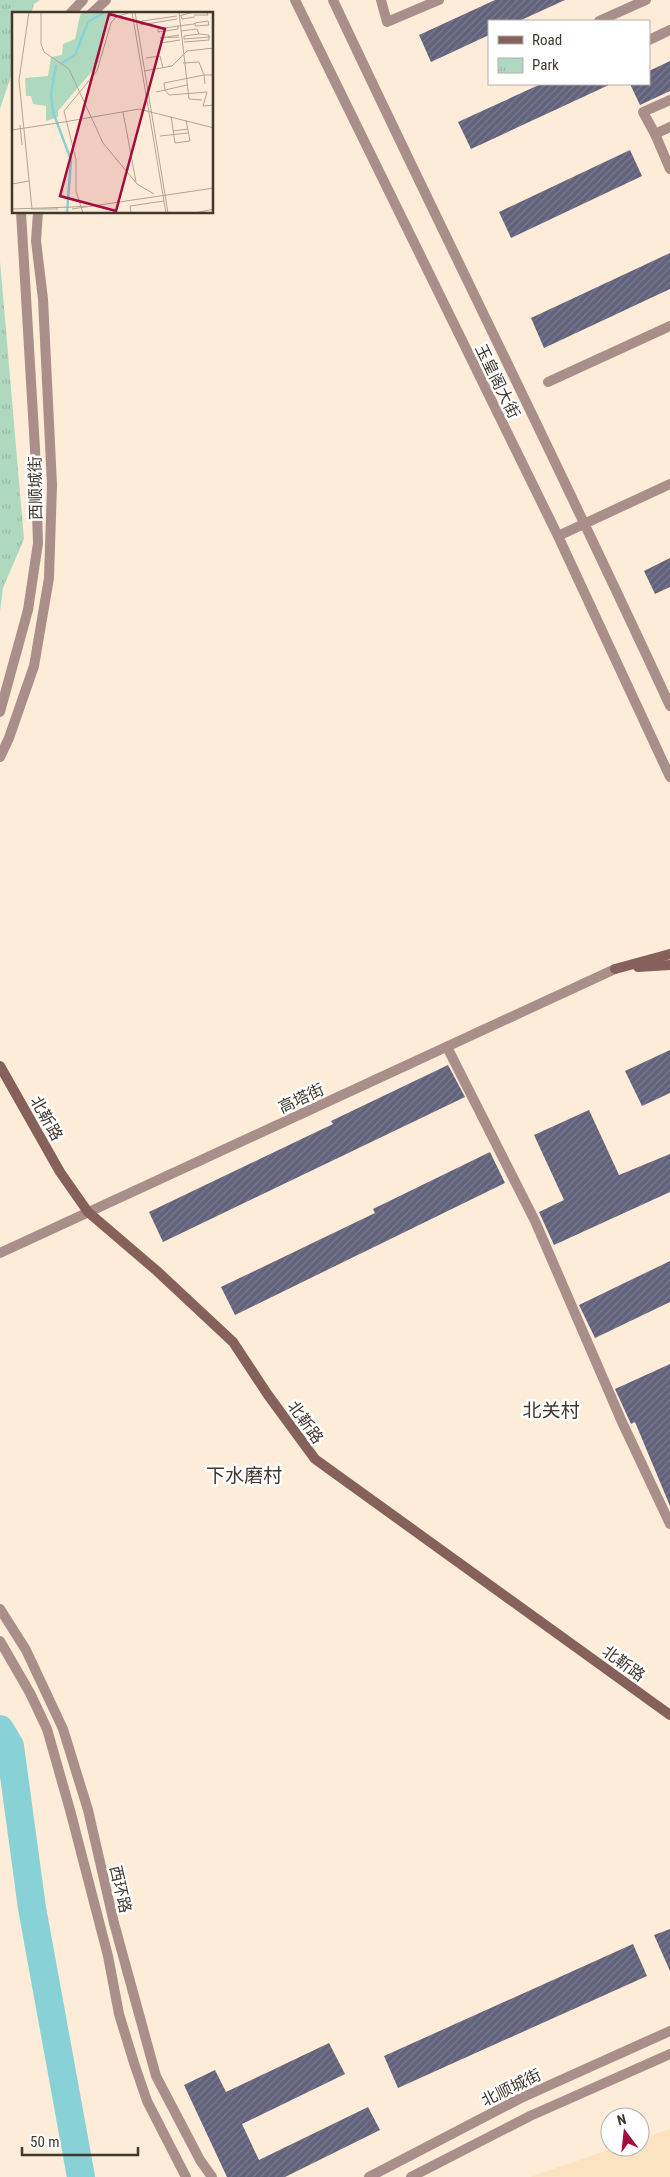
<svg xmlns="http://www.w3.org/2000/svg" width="670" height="2177" viewBox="0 0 670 2177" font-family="'Roboto Condensed','Noto Sans SC',sans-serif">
<defs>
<pattern id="park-tufts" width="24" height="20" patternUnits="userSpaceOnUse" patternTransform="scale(1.25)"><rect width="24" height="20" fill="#afd9be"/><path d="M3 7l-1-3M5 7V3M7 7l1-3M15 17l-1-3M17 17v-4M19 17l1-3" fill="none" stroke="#98bba4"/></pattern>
<pattern id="building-hatch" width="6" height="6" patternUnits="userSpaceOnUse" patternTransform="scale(1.25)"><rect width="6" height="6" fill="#63627c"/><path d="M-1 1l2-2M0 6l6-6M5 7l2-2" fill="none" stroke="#7c7a8d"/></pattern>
</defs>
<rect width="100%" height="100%" fill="#fdedd8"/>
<path fill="#fbe2c1" d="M670 2129V2177H530L617 2147H640V2139Z"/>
<g fill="url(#park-tufts)">
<path d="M0 0H40L34 4 31 14H14V67L0 109Z"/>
<path d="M0 261 24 539 3 588 0 612Z"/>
</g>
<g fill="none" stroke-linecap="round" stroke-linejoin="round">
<path stroke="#87d1d7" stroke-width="28" d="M0 1729 10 1746 32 1908 81 2177"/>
</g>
<g fill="url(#building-hatch)">
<path d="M495 0H565L519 21H489V35L431 62 419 35Z"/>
<path d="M670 61V91L640 105 630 84H649V71Z"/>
<path d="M541 84H611L471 149 458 122Z"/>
<path d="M630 150 642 176 511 238 499 212Z"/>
<path d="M670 253V289L544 348 531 318Z"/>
<path d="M670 558V587L655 594 644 571Z"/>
<path d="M670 1050V1093L642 1106 625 1071Z"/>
<path d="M448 1065 465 1097 163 1242 149 1212 333 1124 331 1121Z"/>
<path d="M589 1110 619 1175 670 1154V1192L554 1245 539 1212 564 1200 534 1135Z"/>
<path d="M490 1152 505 1183 235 1315 221 1287 375 1213 373 1209Z"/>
<path d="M670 1261V1302L595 1338 579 1305Z"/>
<path d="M670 1364V1506L635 1422 631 1424 615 1389Z"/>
<path d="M670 1929V1971L654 1935Z"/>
<path d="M633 1944 647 1976 398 2088 384 2056Z"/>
<path d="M329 2043 345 2074 242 2124 259 2160 368 2107 380 2130 285 2177H227L184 2085 215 2070 226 2092Z"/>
</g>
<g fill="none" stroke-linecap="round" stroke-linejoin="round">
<g stroke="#a98e8a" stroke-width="10">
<path d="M381 0 387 22 439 0"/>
<path d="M599 21 646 0"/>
<path d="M649 40 670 30"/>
<path d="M670 100 643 112 655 134 670 127"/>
<path d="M655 134 670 169"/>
<path d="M548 382 670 326"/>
<path d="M558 536 670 484"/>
<path d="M447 1047 535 1221 622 1422 670 1524"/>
</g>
<g stroke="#a98e8a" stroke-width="10">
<path d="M295 0 558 536 670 777"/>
<path d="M333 0C444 236 561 469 670 706"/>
<path d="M70 14 83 0"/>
<path d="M91 14 106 0"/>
<path d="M0 712 28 610 38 543 35 449 21 212"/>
<path d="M0 757 9 738 34 666 49 578 52 485 43 299 36 241 38 212"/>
<path d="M0 1253 615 969"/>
<path d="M0 1609 26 1650 63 1729 88 1810 114 1923 156 2076 200 2160 212 2177"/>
<path d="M0 1641 30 1693 47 1729 70 1810 108 1956 119 2014 134 2063 147 2101 186 2177"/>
<path d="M369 2177 521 2098 670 2031"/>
<path d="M411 2177 530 2116 670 2054"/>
</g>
<g stroke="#86605a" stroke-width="10">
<path d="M638 967 670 965"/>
<path d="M615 969 670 954"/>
<path d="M0 1066 60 1172 88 1212 157 1271 233 1342 268 1395 315 1459 670 1715"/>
</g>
</g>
<g text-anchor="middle" stroke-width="5" stroke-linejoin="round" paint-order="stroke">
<g font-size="16" fill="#40382e" stroke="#fff">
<text transform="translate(498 381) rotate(64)" y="6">玉皇阁大街</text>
<text transform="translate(35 488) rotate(-91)" y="6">西顺城街</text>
<text transform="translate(301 1098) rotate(-25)" y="6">高塔街</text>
<text transform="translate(47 1118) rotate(61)" y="6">北靳路</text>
<text transform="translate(306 1422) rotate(54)" y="6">北靳路</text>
<text transform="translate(624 1663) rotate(36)" y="6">北靳路</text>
<text transform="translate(121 1889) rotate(77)" y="6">西环路</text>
<text transform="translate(511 2087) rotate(-26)" y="6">北顺城街</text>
</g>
<g font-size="19" fill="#40382e" stroke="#fff">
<text x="551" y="1417">北关村</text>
<text x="244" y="1482">下水磨村</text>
</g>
</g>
<g transform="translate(12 12)">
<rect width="201" height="201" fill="#fdedd8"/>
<path d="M71 0H107L100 3 93 13 87 48 82 57 46 99V105L34 109V94L21 92 19 84H14L13 66 36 64 39 45 50 43 51 32 63 27 68 3Z" fill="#afd9be"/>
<path fill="none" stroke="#87d1d7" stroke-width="2.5" d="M50 51 63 43 76 10 93 0M44 53 39 81 41 100 59 148 55 201"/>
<path fill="none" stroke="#b1a594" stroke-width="1" d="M17 0 7 68 20 197M29 0V32L32 40 57 57 91 131 125 172 142 182M120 0 154 201M123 0 156 201M167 0 177 87 190 88M182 3H196L195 0M165 4 130 9 129 13 165 7M167 4 182 0M169 4 170 7 183 5M166 14 182 12 183 11 196 9 197 13 183 14V11M166 14V17L146 20V17ZM169 19 185 17 187 22 197 23V28L172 30M187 22 172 24V27L198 25M167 23 148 26 167 25M149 28V31L168 28M134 46 148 44 151 56M171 51 187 50 192 63 152 71 153 78 175 73M132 59 160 54 175 39 202 36M193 72 192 63H201M144 80 153 78 157 83 195 80 191 94 202 93M127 97 202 116M111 100 124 170M159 104 163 131 178 129 174 108M52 110 127 97M8 113 10 133M0 118 52 110M161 119 176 117M148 124 176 121M0 172 17 169M60 195 75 194M0 197 60 195M19 197H46M60 197 202 176M71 201 64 179V148L52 99 85 59 99 11 104 5 119 0M119 201 118 194 152 189M183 201 202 197"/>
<path fill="#a50b3c" fill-opacity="0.15" stroke="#a50b3c" stroke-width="2.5" d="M97 2 153 17 104 199 48 184Z"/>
<rect width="201" height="201" fill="none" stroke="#40382e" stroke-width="2.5"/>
</g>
<rect x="488" y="20" width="162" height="65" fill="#ffffff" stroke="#b3afab"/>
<rect x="498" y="36" width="25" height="8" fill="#86605a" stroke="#b3afab"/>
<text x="532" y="45" font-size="15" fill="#40382e">Road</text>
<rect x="498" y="58" width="25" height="15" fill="url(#park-tufts)" stroke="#b3afab"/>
<text x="532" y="70" font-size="15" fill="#40382e">Park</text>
<g transform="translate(625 2132) rotate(345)"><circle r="24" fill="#ffffff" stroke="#b3afab"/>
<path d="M0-4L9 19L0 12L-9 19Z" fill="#a50b3c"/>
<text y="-8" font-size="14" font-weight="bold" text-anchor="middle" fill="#40382e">N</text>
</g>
<path d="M22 2147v8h116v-8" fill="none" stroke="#40382e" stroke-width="2.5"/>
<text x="30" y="2147" font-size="15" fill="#40382e" stroke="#ffffff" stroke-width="4" paint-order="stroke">50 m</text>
</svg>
